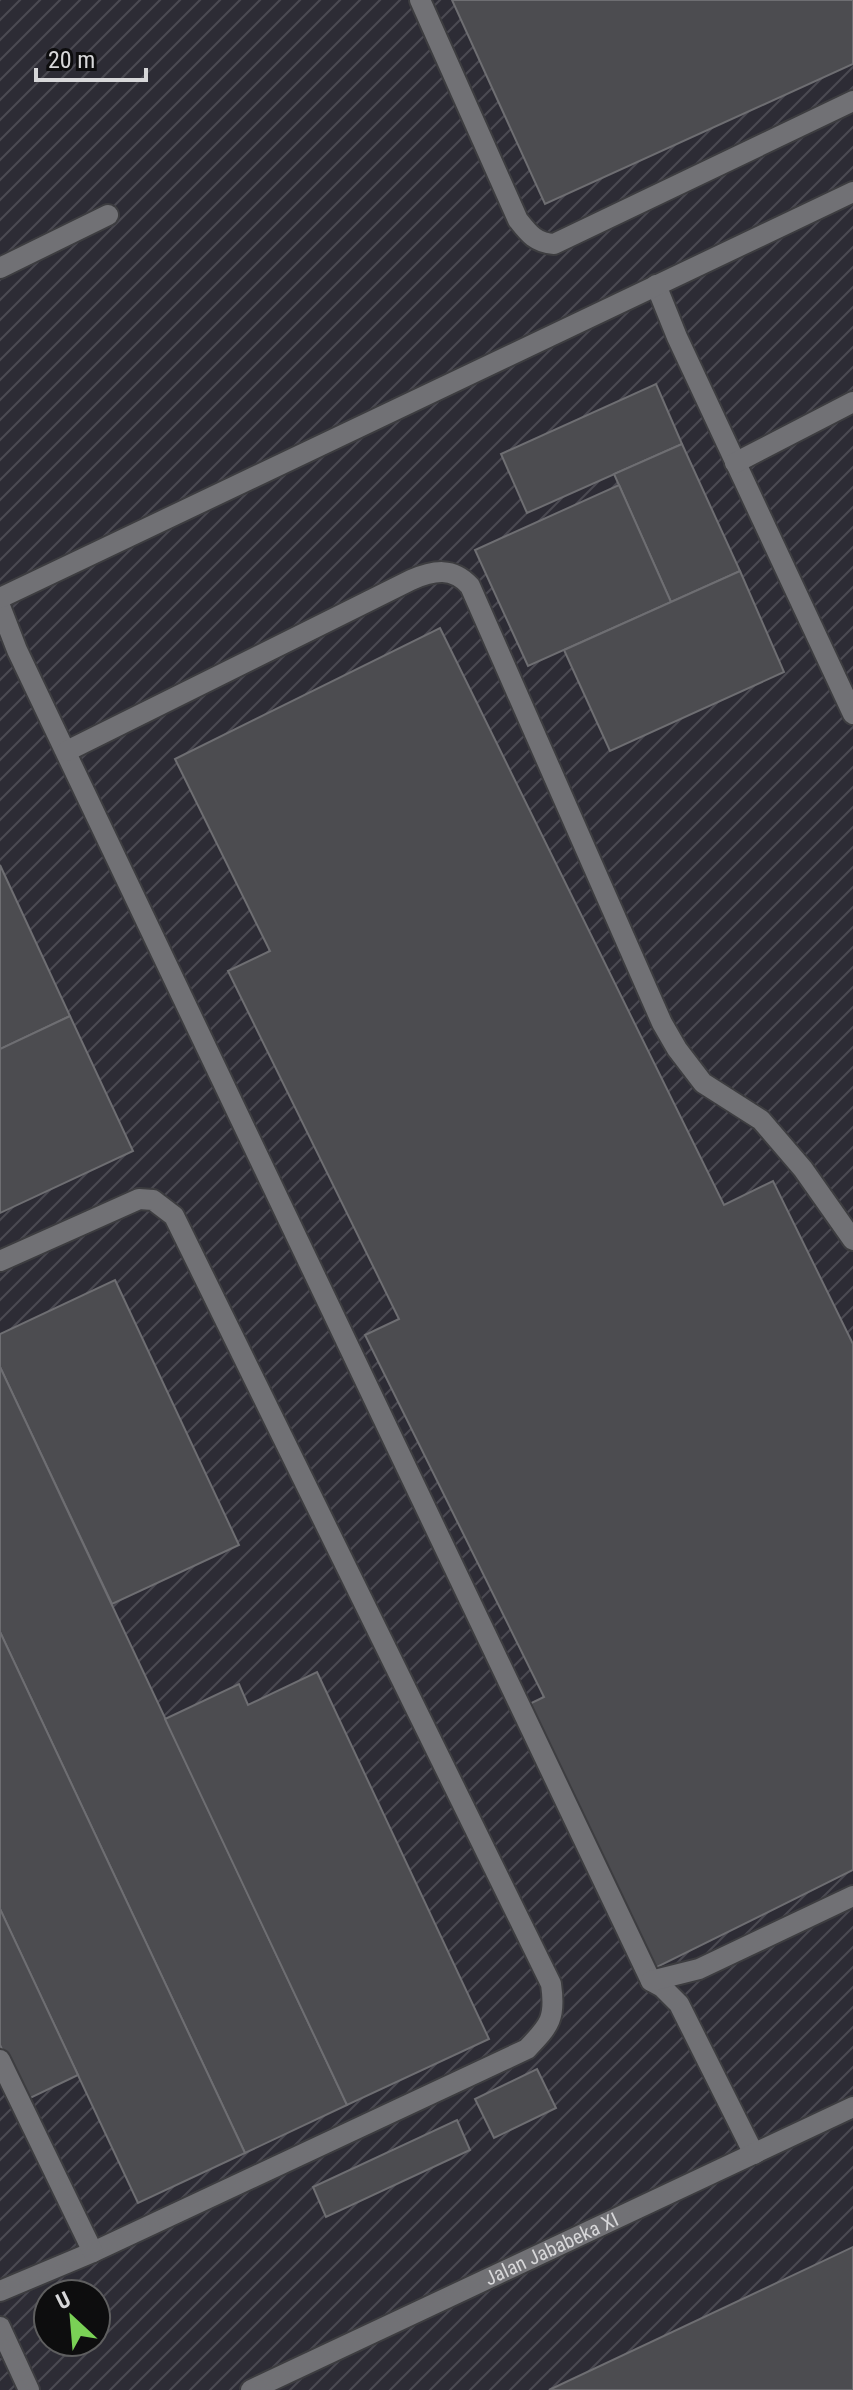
<svg xmlns="http://www.w3.org/2000/svg" width="853" height="2390" viewBox="0 0 853 2390" font-family="'Roboto Condensed',sans-serif">
<defs>
<pattern id="industrial-furrows" width="10" height="10" patternUnits="userSpaceOnUse" patternTransform="scale(2)"><rect width="10" height="10" fill="#2d2c35"/><path d="M-1 1l2-2M0 10L10 0M9 11l2-2" fill="none" stroke="#4b4a52"/></pattern>
</defs>
<rect width="100%" height="100%" fill="#232327"/>
<path fill="url(#industrial-furrows)" fill-rule="evenodd" d="M0 0H853V2390H0ZM48 2294H96V2342H48Z"/>
<g fill="#4c4c50" stroke="#6e6e72" stroke-width="2">
<path d="M452 0H853V64L545 204Z"/>
<path d="M656 384 682 444 527 513 501 454Z"/>
<path d="M682 444 740 571 671 602 614 474Z"/>
<path d="M619 485 671 602 528 666 475 550Z"/>
<path d="M740 571 784 672 610 751 564 650Z"/>
<path d="M440 628 724 1205 773 1181 853 1344V1870L651 1970 521 1708 544 1697 365 1335 399 1319 228 971 270 951 175 759Z"/>
<path d="M0 865 70 1016 0 1049Z"/>
<path d="M70 1016 133 1151 0 1213V1049Z"/>
<path d="M115 1280 239 1545 112 1604 0 1367V1334Z"/>
<path d="M0 1367 347 2105 245 2153 0 1632Z"/>
<path d="M0 1632 245 2153 138 2203 0 1909Z"/>
<path d="M317 1672 489 2039 347 2105 165 1719 239 1684 248 1705Z"/>
<path d="M0 1909 78 2075 26 2100 0 2045Z"/>
<path d="M537 2069 556 2108 494 2138 475 2099Z"/>
<path d="M457 2120 470 2150 326 2217 313 2187Z"/>
<path d="M853 2247V2390H549Z"/>
</g>
<g fill="none" stroke-linecap="round" stroke-linejoin="round">
<defs>
<g id="lane">
<path d="M420 0 518 220C529 234 536 243 554 244L853 101"/>
<path d="M656 285 677 337 853 714"/>
<path d="M735 463 853 402"/>
<path d="M0 606 17 650 651 1981 662 1987 679 2004 754 2154"/>
<path d="M67 751 411 580C434 570 453 567 470 586L662 1023 677 1049 703 1083 761 1120 803 1169 853 1240"/>
<path d="M0 1261 139 1199 153 1200 174 1216 551 1984C556 2018 550 2025 527 2049L93 2252 0 2291"/>
<path d="M651 1981 699 1969 853 1896"/>
<path d="M0 2060 93 2252"/>
</g>
<g id="street">
<path d="M0 268 108 215"/>
<path d="M0 598 853 192"/>
<path d="M0 2327 29 2390"/>
<path id="s1" d="M251 2390 853 2107"/>
</g>
</defs>
<use href="#lane" stroke="#3d3d40" stroke-width="24"/>
<use href="#street" stroke="#3d3d40" stroke-width="24"/>
<use href="#lane" stroke="#717175" stroke-width="20"/>
<use href="#street" stroke="#717175" stroke-width="20"/>
</g>
<g text-anchor="middle" stroke-width="7" stroke-linejoin="round" paint-order="stroke">
<g font-size="20" fill="#d7d7d9" stroke="#0d0d0e">
<text dy="7" stroke="none"><textPath href="#s1" startOffset="332">Jalan Jababeka XI</textPath></text>
</g>
</g>
<g transform="translate(72 2318) rotate(334)"><circle r="38" fill="#0d0d0e" stroke="#5e5e5f" stroke-width="2"/>
<path d="M0-6L14 30L0 20L-14 30Z" fill="#7ad156"/>
<text y="-12" font-size="22" font-weight="bold" text-anchor="middle" fill="#d7d7d9">U</text>
</g>
<path d="M36 68v12h110v-12" fill="none" stroke="#d7d7d9" stroke-width="4"/>
<text x="48" y="68" font-size="24" fill="#d7d7d9" stroke="#0d0d0e" stroke-width="6" paint-order="stroke">20 m</text>
</svg>
